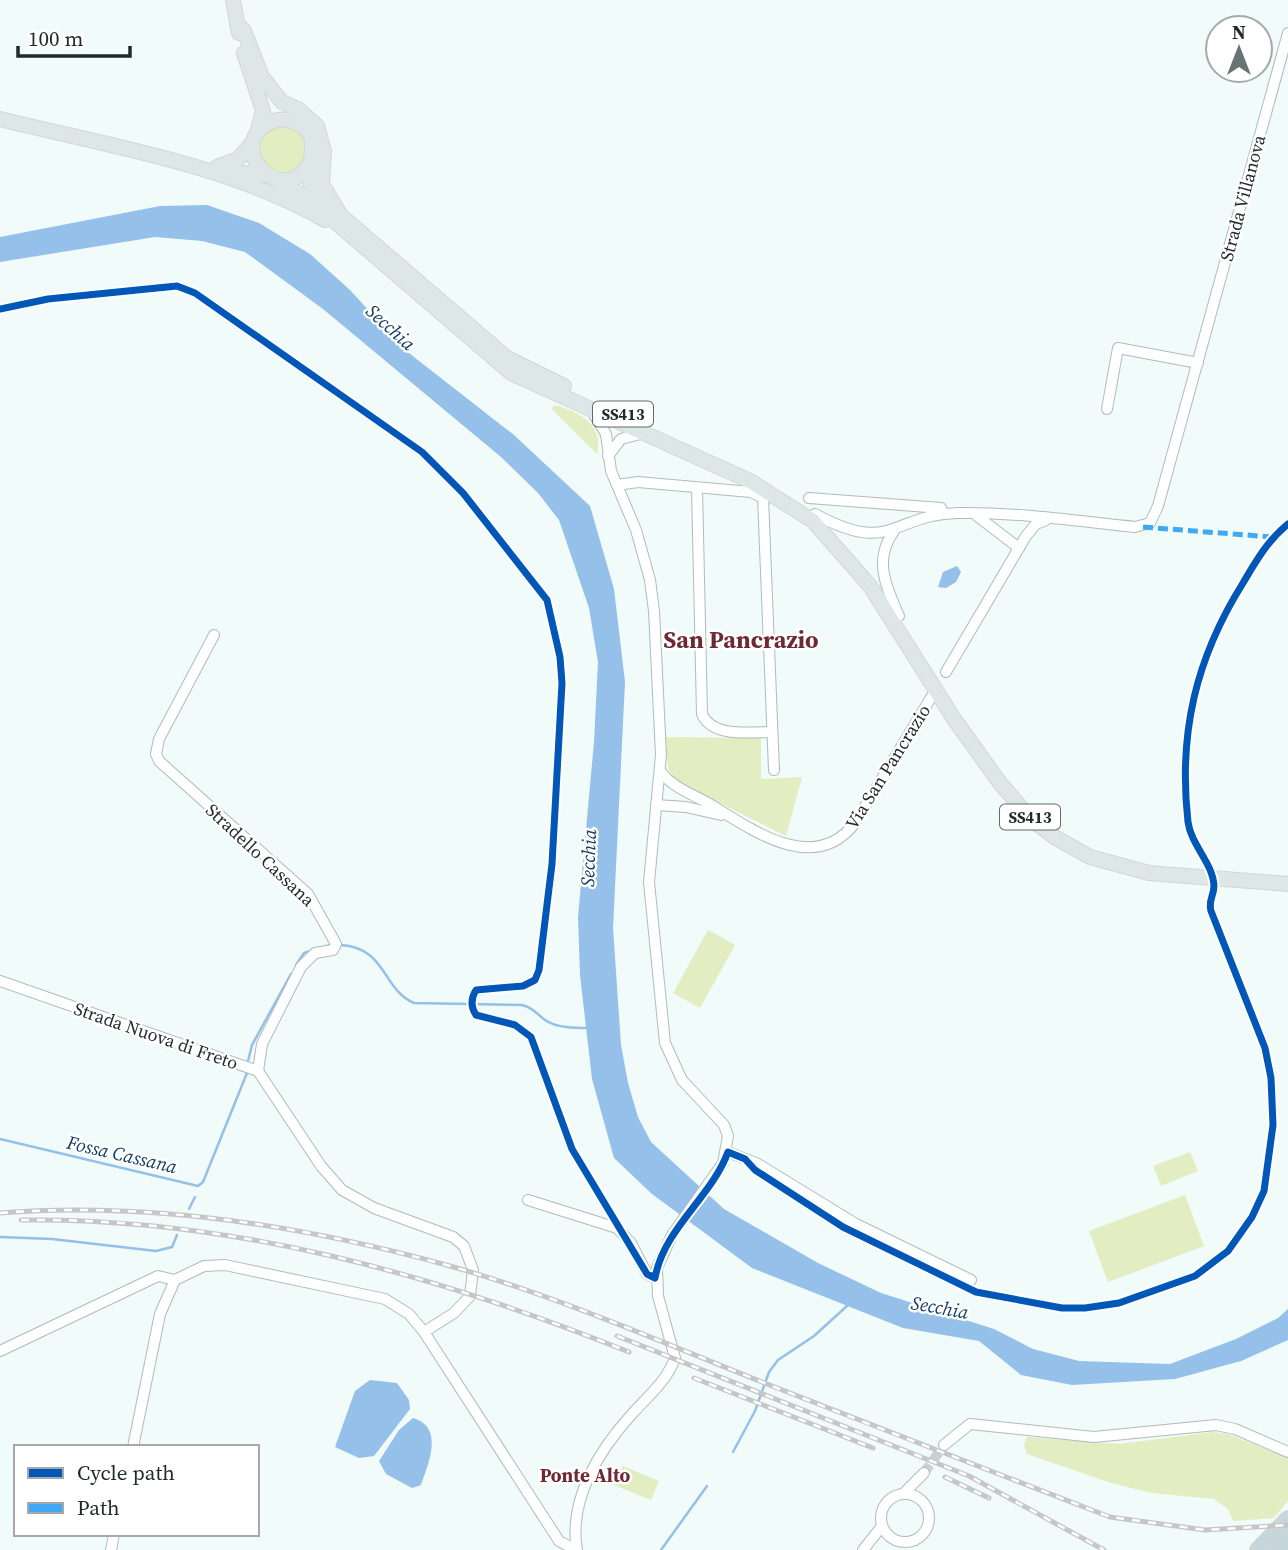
<svg xmlns="http://www.w3.org/2000/svg" width="1288" height="1550" viewBox="0 0 1288 1550" font-family="'Source Serif 4',serif">
<rect width="100%" height="100%" fill="#f1fbf9"/>
<g fill="#e2edc1">
<circle cx="283" cy="149" r="24"/>
<path d="M554 405C579 411 604 425 597 454L552 409Z"/>
<path d="M665 737 761 738V779L802 777 786 836 678 782 668 769Z"/>
<path d="M708 930 735 945 700 1008 673 993Z"/>
<path d="M1190 1152 1198 1171 1161 1186 1153 1166Z"/>
<path d="M1185 1195 1204 1246 1108 1282 1089 1231Z"/>
<path d="M1213 1432 1228 1434 1288 1458V1501L1274 1518 1233 1521 1228 1509 1214 1499 1152 1493 1111 1483 1027 1454 1024 1445 1027 1437 1119 1444Z"/>
<path d="M623 1466 659 1481 651 1500 614 1485Z"/>
</g>
<g fill="#95c0e9">
<path d="M207 205 259 223 310 254 350 290 405 350 514 435 590 506 614 589 625 682 613 928 621 1045 628 1083 638 1117 651 1142 724 1209 818 1263 881 1293 994 1329 1033 1349 1079 1361 1170 1364 1236 1339 1278 1318 1288 1309V1340L1241 1361 1175 1379 1072 1385 1021 1375 979 1341 903 1328 752 1268 652 1194 614 1158 592 1079 580 975 578 917 594 742 598 662 589 608 559 520 538 493 501 457 323 309 245 252 202 241 155 237 0 262V237L160 206Z"/>
<path d="M957 566 961 572 956 582 946 588 938 587 943 572Z"/>
<path d="M370 1380 397 1383 409 1400 410 1409 374 1456 359 1458 335 1447 355 1391Z"/>
<path d="M413 1418C445 1427 428 1465 421 1485L412 1488 386 1474 379 1461 399 1430Z"/>
</g>
<g fill="none" stroke-linecap="round" stroke-linejoin="round">
<g stroke="#95c0e9" stroke-width="2.5">
<path d="M341 945C387 948 381 988 414 1003L522 1005C533 1008 536 1013 545 1020 556 1028 576 1028 589 1028"/>
<path d="M296 965 304 953 330 945"/>
<path d="M247 1065 252 1045 291 974"/>
<path d="M0 1139 198 1186 203 1182 247 1073"/>
<path d="M189 1209 195 1197"/>
<path d="M0 1237 52 1239 156 1251 172 1247 177 1235"/>
<path d="M733 1452 755 1411 769 1372 778 1360 814 1336 848 1305"/>
<path d="M661 1550 707 1486"/>
</g>
<path stroke="#c7d1cf" stroke-width="10" stroke-dasharray="10 5" stroke-linecap="butt" d="M924 1473 944 1445"/>
<defs>
<g id="minor">
<path d="M1107 409 1118 348 1198 363"/>
<path d="M608 456 621 439 644 433"/>
<path d="M617 485 638 482 751 492 763 498 774 770"/>
<path d="M697 488 702 714C712 738 751 732 772 732"/>
<path d="M809 498 941 508"/>
<path d="M815 514C892 556 890 515 958 513 1016 512 1076 521 1135 527L1150 523 1158 506 1288 33"/>
<path d="M977 516 1019 548"/>
<path d="M894 531C873 560 886 586 899 616"/>
<path d="M214 635 159 739 156 754 159 761 308 894 336 944 333 950 315 953 301 967 262 1044 258 1071"/>
<path d="M946 672 1026 536 1036 524 1046 520"/>
<path d="M660 771C675 790 694 794 713 806 756 833 816 874 855 823L932 696"/>
<path d="M656 805 686 807 721 815"/>
<path d="M0 981 258 1071 321 1166 342 1190 374 1208 453 1237 464 1246 473 1270 470 1296 454 1313 424 1332"/>
<path d="M728 1152 758 1164 856 1224 971 1280"/>
<path d="M528 1200 617 1228 631 1243 647 1274 655 1278"/>
<path d="M0 1351 158 1276 175 1280 204 1266 225 1265 385 1299 409 1314 424 1332 559 1541 576 1550"/>
<path d="M944 1445 970 1424 1094 1437 1216 1425 1235 1429 1288 1452"/>
<path d="M133 1447 160 1314 175 1280"/>
<path d="M903 1494 924 1473"/>
<circle cx="905" cy="1518" r="24"/>
<path d="M111 1550 114 1534"/>
<path d="M577 1550C568 1499 600 1449 632 1414 648 1396 667 1381 675 1358L658 1296 657 1268 672 1235 723 1163 728 1136 724 1125 682 1080 665 1043 649 882 661 755 654 611 650 580 636 530 611 471 606 434 590 408"/>
<path d="M863 1550 882 1526"/>
</g>
<g id="major">
<path d="M233 0 239 33"/>
<path d="M237 24 244 31 262 77 282 102 298 109 317 126 324 151 322 184 340 214"/>
<path d="M244 53 263 111 257 133"/>
<path d="M0 119C108 146 227 164 325 220"/>
<path d="M313 156C289 217 219 147 271 122 279 118 288 119 297 123 323 136 307 159 310 180 311 190 316 195 324 201"/>
<path d="M217 167 238 159 253 142"/>
<path d="M219 171 266 175"/>
<path d="M275 179 311 201 511 373 750 481 813 521 870 586 954 719 1000 783 1032 820 1056 838 1090 857 1149 873 1288 884"/>
<path d="M345 219 507 358 564 386"/>
</g>
<g id="highway">
<path d="M1258 1550 1288 1519"/>
<path d="M1279 1550 1288 1541"/>
</g>
</defs>
<use href="#minor" stroke="#b1bbb9" stroke-width="12"/>
<use href="#major" stroke="#d2d7d6" stroke-width="16"/>
<use href="#highway" stroke="#d2d7d6" stroke-width="18"/>
<use href="#minor" stroke="#fdfefe" stroke-width="10"/>
<use href="#major" stroke="#dde7e8" stroke-width="14"/>
<use href="#highway" stroke="#c6d6da" stroke-width="16"/>
<defs>
<g id="rail">
<path d="M0 1213C151 1201 305 1226 450 1266 556 1296 659 1341 762 1382 878 1428 994 1472 1110 1517L1205 1530 1288 1525"/>
<path d="M21 1220C230 1217 437 1275 629 1352"/>
<path d="M617 1336 969 1476 1104 1550"/>
<path d="M694 1378 873 1448"/>
<path d="M945 1477 989 1498"/>
</g>
</defs>
<use href="#rail" stroke="#c5c7c7" stroke-width="5"/>
<use href="#rail" stroke="#fff" stroke-width="2.5" stroke-dasharray="8" stroke-linecap="butt"/>
<path stroke="#3fa9f5" stroke-width="5" stroke-dasharray="10 5" stroke-linecap="butt" d="M1143 527 1272 537"/>
<defs>
<path id="cycleway" d="M0 309 48 299 177 286 195 293 422 452 463 493 547 600 560 657 562 683 552 864 539 970 535 980 523 986 476 990C471 998 470 1006 476 1015L515 1025 531 1037 572 1149 647 1274 655 1278C664 1228 711 1198 728 1152L745 1159 755 1170 843 1227 976 1292 1062 1308H1085L1119 1303 1195 1276 1228 1251 1252 1217 1264 1191 1273 1125 1271 1078 1265 1048 1211 911C1208 901 1214 895 1214 886 1213 863 1191 845 1188 822 1178 733 1196 658 1243 583 1256 561 1268 540 1288 524"/>
</defs>
<use href="#cycleway" stroke="#fff" stroke-width="11"/>
<use href="#cycleway" stroke="#0057b8" stroke-width="7"/>
</g>
<g text-anchor="middle" stroke-width="5" stroke-linejoin="round" paint-order="stroke">
<g fill="#fff" stroke="#626b69" stroke-width="2">
<rect x="593" y="401.5" width="60" height="25" rx="5"/>
<rect x="1000" y="804.5" width="60" height="25" rx="5"/>
</g>
<g font-size="16" font-weight="bold" fill="#1f2b29">
<text x="623" y="420">SS413</text>
<text x="1030" y="823">SS413</text>
</g>
<g font-size="18" fill="#1f2b29" stroke="#fff">
<text transform="translate(1243 198) rotate(-75)" y="6">Strada Villanova</text>
<text transform="translate(888 767) rotate(-58)" y="6">Via San Pancrazio</text>
<text transform="translate(260 855) rotate(43)" y="6">Stradello Cassana</text>
<text transform="translate(156 1036) rotate(19)" y="6">Strada Nuova di Freto</text>
</g>
<g font-size="19" font-style="italic" fill="#143e65" stroke="#fff">
<text transform="translate(391 327) rotate(42)" y="7">Secchia</text>
<text transform="translate(588 858) rotate(-88)" y="7">Secchia</text>
<text transform="translate(122 1154) rotate(13)" y="7">Fossa Cassana</text>
<text transform="translate(940 1307) rotate(10)" y="7">Secchia</text>
</g>
<g font-size="19" font-weight="bold" fill="#6f2933" stroke="#fff">
<text x="585" y="1482">Ponte Alto</text>
</g>
<g font-size="24" font-weight="bold" fill="#6f2933" stroke="#fff">
<text x="741" y="648">San Pancrazio</text>
</g>
</g>
<rect x="14" y="1445" width="245" height="91" fill="#ffffff" stroke="#a5aaa9" stroke-width="2"/>
<rect x="28" y="1468" width="35" height="10" fill="#0057b8" stroke="#a5aaa9" stroke-width="2"/>
<text x="77" y="1480" font-size="21" fill="#1f2b29">Cycle path</text>
<rect x="28" y="1503" width="35" height="10" fill="#3fa9f5" stroke="#a5aaa9" stroke-width="2"/>
<text x="77" y="1515" font-size="21" fill="#1f2b29">Path</text>
<g transform="translate(1239 49)"><circle r="33" fill="#ffffff" stroke="#a5aaa9" stroke-width="2"/>
<path d="M0-5L12 26L0 18L-12 26Z" fill="#687472"/>
<text y="-10" font-size="19" font-weight="bold" text-anchor="middle" fill="#1f2b29">N</text>
</g>
<path d="M18 46v10h112v-10" fill="none" stroke="#1f2b29" stroke-width="3.5"/>
<text x="28" y="46" font-size="21" fill="#1f2b29" stroke="#ffffff" stroke-width="5" paint-order="stroke">100 m</text>
</svg>
